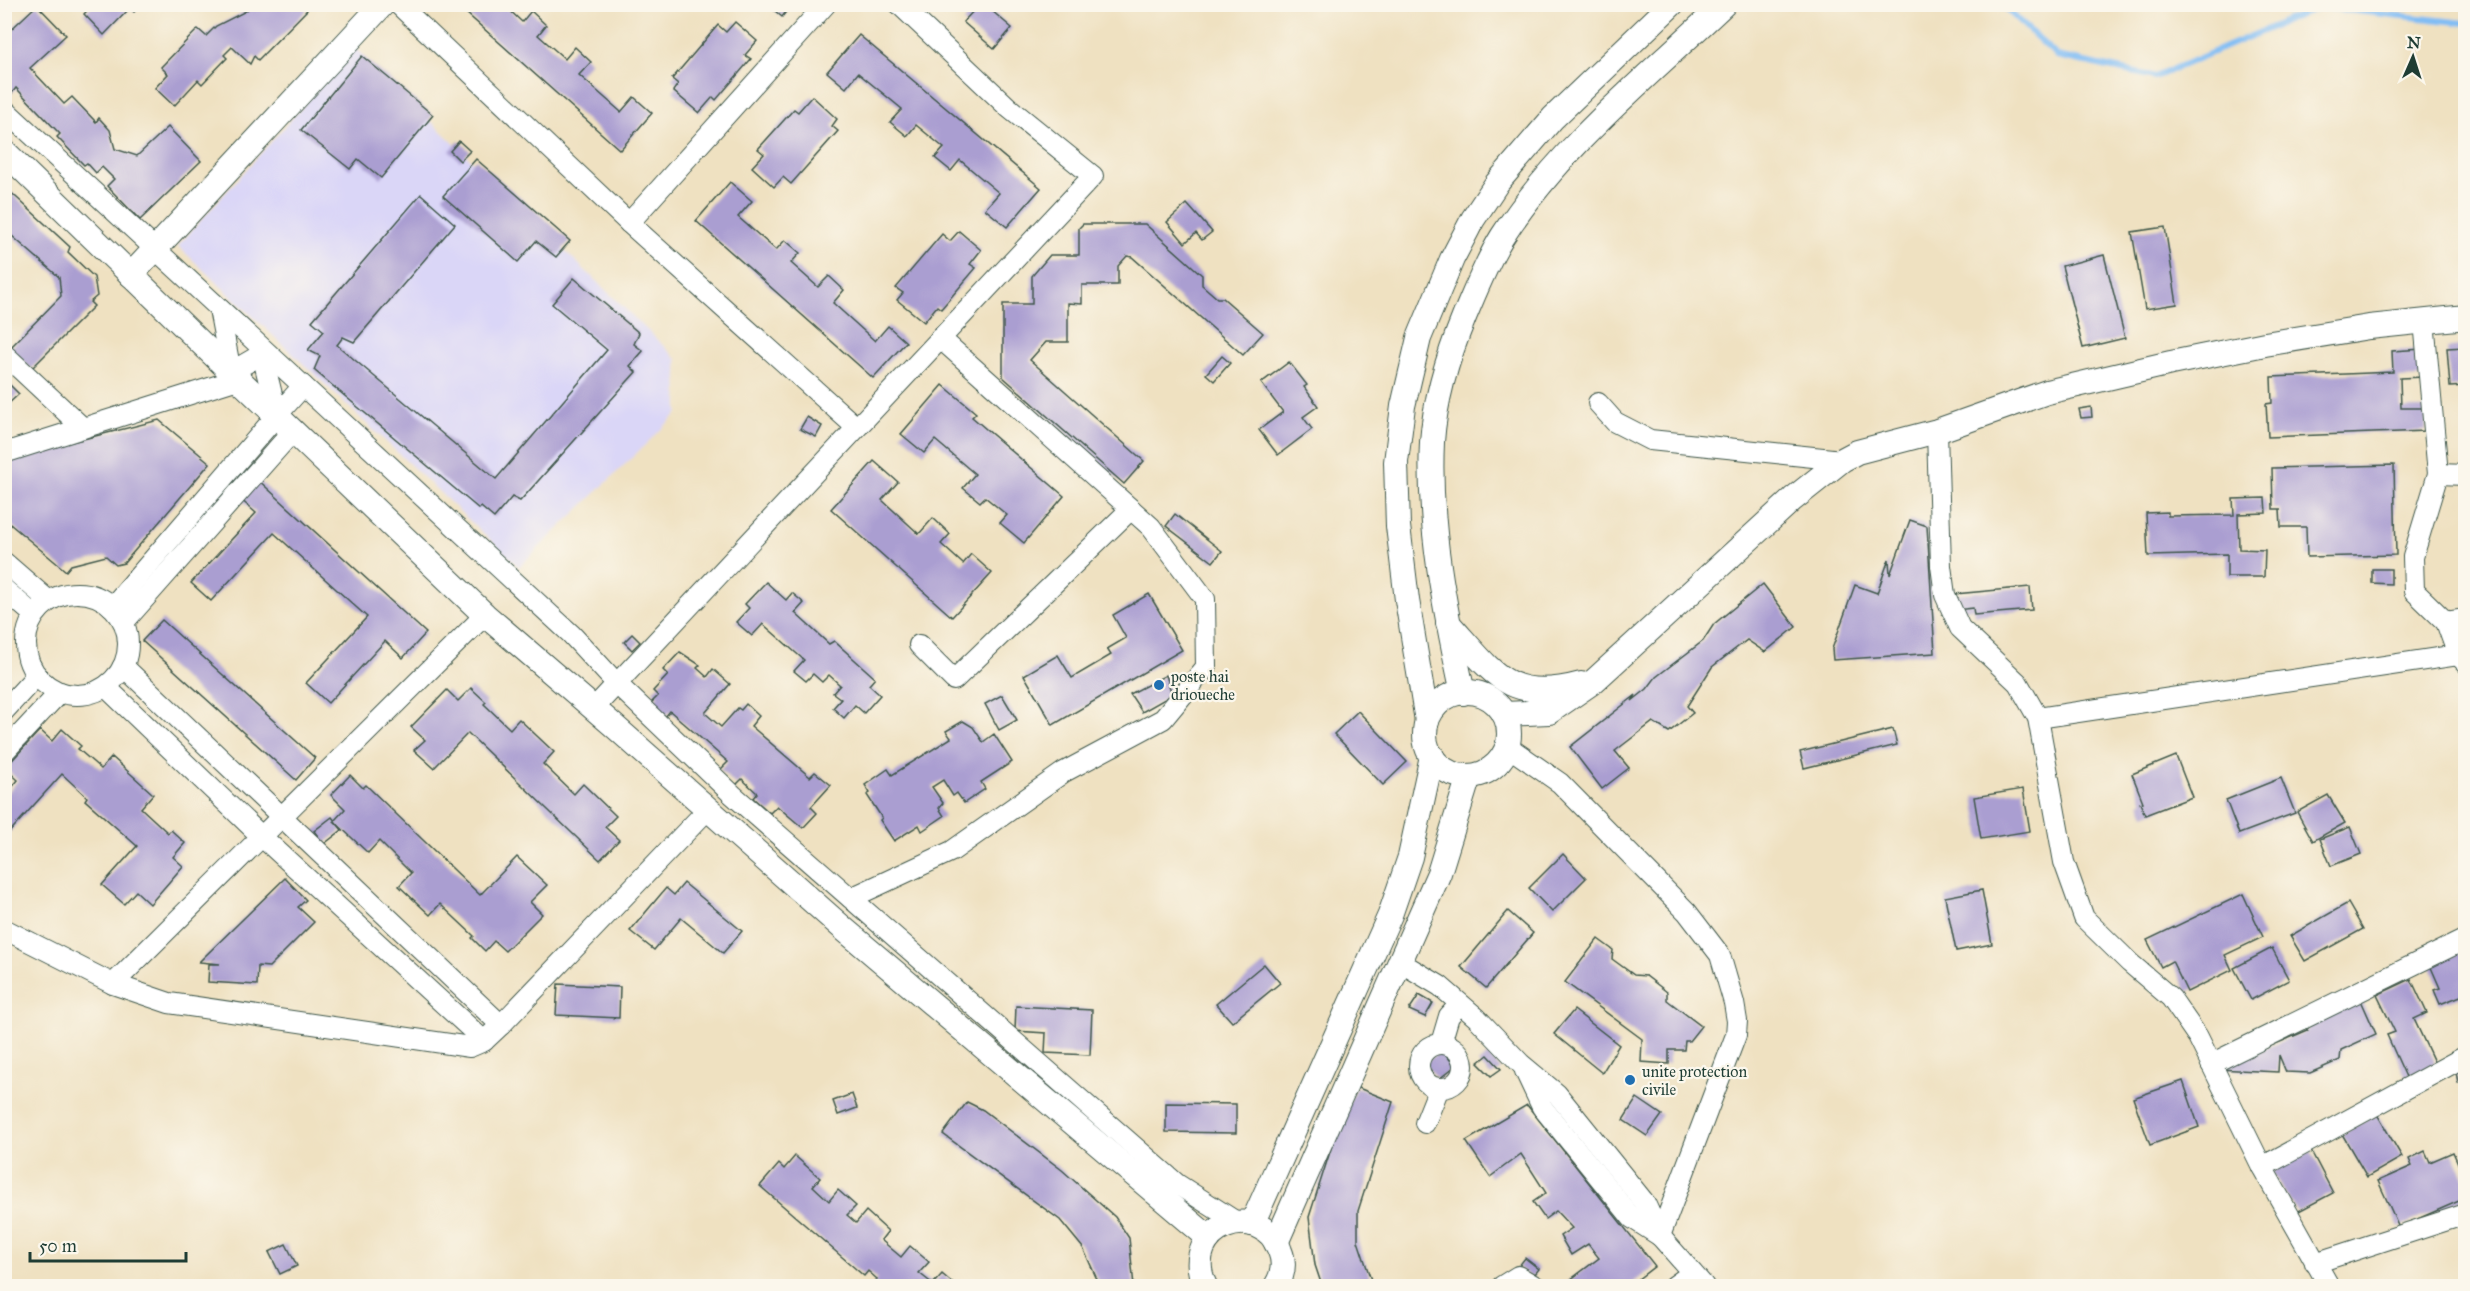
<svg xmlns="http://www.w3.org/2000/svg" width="2470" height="1291" viewBox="0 0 2470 1291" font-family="'IM FELL Great Primer',serif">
<rect width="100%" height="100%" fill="#fbf7ec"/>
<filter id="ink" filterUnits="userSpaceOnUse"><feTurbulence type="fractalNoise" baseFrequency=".0167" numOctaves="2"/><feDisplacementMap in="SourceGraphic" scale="12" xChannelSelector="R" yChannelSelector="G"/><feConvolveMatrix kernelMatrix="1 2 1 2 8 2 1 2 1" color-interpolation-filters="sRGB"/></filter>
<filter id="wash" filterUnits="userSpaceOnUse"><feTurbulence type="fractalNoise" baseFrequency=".008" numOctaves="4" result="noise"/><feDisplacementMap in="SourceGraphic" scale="24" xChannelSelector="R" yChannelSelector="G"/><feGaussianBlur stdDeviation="1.35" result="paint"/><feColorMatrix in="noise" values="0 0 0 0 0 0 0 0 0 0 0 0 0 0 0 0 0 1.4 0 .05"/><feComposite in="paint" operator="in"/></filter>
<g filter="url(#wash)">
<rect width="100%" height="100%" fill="#efe1c1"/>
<path fill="#dad6f7" d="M355 48 677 359 678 413 519 567 178 246Z"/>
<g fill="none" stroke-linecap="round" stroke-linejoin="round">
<path stroke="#81bdf4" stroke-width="6" d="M2001 4 2057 56 2155 77 2319 7 2466 23"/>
</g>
<g id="blocks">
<g fill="#aa9ed1">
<path d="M93 4H142L134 12 130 8 104 35 84 14Z"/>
<path d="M252 4H302L307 10 258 60 254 56 250 64 232 47 224 55 227 58 202 84 198 80 174 106 155 88 168 74 161 67 198 29 206 36 216 26 246 11Z"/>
<path d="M456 4H503L522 22 531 11 546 25 538 35 565 59 575 47 591 62 579 75 621 112 634 97 652 113 620 150Z"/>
<path d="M767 4H792L782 17Z"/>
<path d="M37 5 66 35 30 68 64 104 72 97 96 122 99 118 110 130 115 149 137 156 168 127 201 161 140 220 107 186 114 179 102 167 96 173 87 163 84 165 57 137 60 134 16 88 12 93 4 86V36Z"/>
<path d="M979 5H985L1012 28 994 49 963 22Z"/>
<path d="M735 22 757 41 745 55 751 59 716 100 713 97 699 113 673 91 678 84 672 79 718 25 726 32Z"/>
<path d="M859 35 1041 188 1007 227 985 209 999 193 960 160 951 171 935 158 944 148 916 125 907 136 890 122 902 109 858 73 846 88 827 72Z"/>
<path d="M362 56 433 115 381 178 358 159 350 169 301 130Z"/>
<path d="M812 96 837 119 832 126 838 131 791 184 783 177 774 187 752 167 764 154 758 149 794 109 798 112Z"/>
<path d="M459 141 470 151 460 161 450 151Z"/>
<path d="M476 159 570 241 556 257 536 241 518 262 443 196Z"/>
<path d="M730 182 752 201 738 217 776 250 785 240 800 253 791 263 818 287 829 276 844 290 833 303 875 341 888 326 906 342 873 378 696 221Z"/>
<path d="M4 186 70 247 68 252 94 277 97 296 90 302 94 306 31 369 10 348 61 296 59 277 4 229Z"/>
<path d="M421 194 455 224 354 342 343 337 337 345 496 479 607 350 552 304 574 278 639 333 634 344 643 351 630 366 636 372 520 501 512 497 494 518 481 507 479 509 314 370 320 356 308 350 324 331 312 321Z"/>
<path d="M1187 204 1212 232 1202 240 1196 233 1185 243 1167 222Z"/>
<path d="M1083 224H1145L1202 275V285L1217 298H1223L1263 333 1243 355 1132 257 1127 256 1118 266V285H1082V304L1068 303V342H1046L1030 360 1144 461 1124 484 1003 377V304H1032V276L1050 255H1079V228Z"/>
<path d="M2165 227 2177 304 2145 309 2132 232Z"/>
<path d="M959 231 981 250 970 264 976 268 941 309 937 306 924 322 897 300 903 293 896 288 942 234 950 241Z"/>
<path d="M2104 255 2125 338 2083 348 2062 266Z"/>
<path d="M2466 347V386L2450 387 2447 348Z"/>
<path d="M2423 349 2424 377 2400 378 2401 408H2426V431L2268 437 2266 404 2272 403 2271 377 2393 372 2392 351Z"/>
<path d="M1222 356 1230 363 1214 381 1206 374Z"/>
<path d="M1289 362 1307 385 1304 387 1318 406 1303 417 1312 429 1278 455 1259 430 1283 412 1261 383Z"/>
<path d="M6 381 19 394 6 406 4 404Z"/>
<path d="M943 385 976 413 972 417 1064 496 1024 543 1000 523 1007 515 985 497 980 502 963 488 975 474 935 440 924 453 901 434Z"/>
<path d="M2091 407 2092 417 2081 418 2079 409Z"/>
<path d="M807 417 822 426 816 437 800 429Z"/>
<path d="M159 420 210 463 124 563 116 565 106 556 71 565 66 571 4 519V459Z"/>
<path d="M874 461 898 482 882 500 919 534 933 518 950 534 941 544 963 564 971 554 992 573 952 617 831 509Z"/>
<path d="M2394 465 2396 555 2307 557 2306 527H2281L2280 509H2273L2272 468Z"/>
<path d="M256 478 426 633 403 658 385 641 328 703 306 683 367 617 274 533 211 601 191 583 256 513 238 497Z"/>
<path d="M2265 498 2266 513 2238 514 2239 549 2265 550 2264 577H2227V554L2148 556 2146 513 2168 512V516L2234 515 2233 499Z"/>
<path d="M1175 514 1222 551 1213 562 1166 526Z"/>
<path d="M1910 520 1927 526 1935 653 1833 660 1832 649 1855 585 1877 593 1889 559 1890 575Z"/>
<path d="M2372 569H2391V584L2372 583Z"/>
<path d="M766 582 786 600 792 593 804 603 795 613 829 644 834 641 875 678 869 685 880 695 864 713 855 705 844 718 833 708 841 699 833 693 840 685 829 675 822 682 813 674 806 681 794 671 804 660 763 624 752 636 736 622 749 608 745 604Z"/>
<path d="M1763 584 1796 627 1765 652 1747 640 1712 667 1687 706 1693 713 1669 732 1653 722 1615 751 1629 768 1602 789 1570 747 1636 695 1632 701 1647 689 1656 677 1703 641 1714 624Z"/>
<path d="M2030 587 2032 610 1974 615 1973 608 1956 610 1955 594Z"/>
<path d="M1149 594 1182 650 1053 725 1024 675 1058 655 1072 678 1111 655 1107 649 1126 638 1113 615Z"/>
<path d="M162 620 315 758 296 780 142 641Z"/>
<path d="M632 634 640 642 632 650 624 642Z"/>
<path d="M680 652 700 665 697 668 707 677 713 669 730 684 705 713 721 727 738 708 741 710 746 704 759 716 751 726 810 777 815 772 831 785 811 807 817 813 803 828 777 806 770 813 753 798 757 793 742 779 736 785 720 770 728 762 670 711 665 717 650 704 658 696 653 691 668 675 663 670Z"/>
<path d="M1166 675 1172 695 1142 712 1130 694Z"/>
<path d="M471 688 486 702 484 704 510 729 519 719 554 752 543 764 574 794 583 784 616 816 605 827 619 840 600 860 468 733 434 768 414 750 425 740 411 727 447 690 458 701Z"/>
<path d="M1002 695 1017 720 999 730 985 704Z"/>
<path d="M1358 711 1407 762 1383 785 1334 734Z"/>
<path d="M963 721 973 727 983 742 994 734 1012 762 981 782 985 789 964 803 957 793 953 796 943 780 932 787 943 803 939 808 944 816 922 831 919 825 894 841 880 820 882 818 867 795 870 793 865 785 888 769 892 775 951 738 946 731Z"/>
<path d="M62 729 81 746 78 749 101 769 112 757 153 794 141 808 168 833 171 830 185 843 173 857 183 866 150 904 136 891 124 904 102 885 137 846 85 800 87 797 62 774 5 837V796L18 780 5 768 40 730 52 741Z"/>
<path d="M1893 729 1897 745 1804 768 1800 752Z"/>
<path d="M2176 756 2192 797 2145 815 2140 803 2143 802 2132 774Z"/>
<path d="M350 775 363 788 366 785 480 895 517 857 547 885 530 902 542 914 505 951 494 941 485 951 472 938 474 936 440 904 430 915 399 886 411 873 379 841 368 853 334 821 345 809 331 795Z"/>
<path d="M2281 778 2295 813 2239 834 2226 800Z"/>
<path d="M2023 789 2030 831 1981 839 1974 797Z"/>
<path d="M2328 795 2345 823 2313 841 2297 812Z"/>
<path d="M332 817 342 830 324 844 314 831Z"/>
<path d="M2350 827 2361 854 2331 866 2320 839Z"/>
<path d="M1563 854 1586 878 1552 912 1529 888Z"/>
<path d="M285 878 306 900 298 907 314 922 269 967 258 966 257 985 208 982 209 964H220L199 962Z"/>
<path d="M684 883 742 931 723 953 681 918 654 950 630 931 666 888 674 895Z"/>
<path d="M1982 890 1992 944 1956 951 1945 897Z"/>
<path d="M2243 894 2263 937 2225 955 2232 970 2187 992 2172 961 2161 967 2147 940Z"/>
<path d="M2348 903 2363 929 2305 961 2290 936Z"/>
<path d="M1508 911 1533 933 1486 988 1461 967Z"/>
<path d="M1598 939 1613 950 1612 959 1634 975 1646 976 1667 992V1000L1701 1026 1689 1041H1685L1684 1050H1669V1064L1641 1062 1642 1039 1565 982Z"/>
<path d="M2272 948 2289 980 2251 1000 2234 968Z"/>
<path d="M2466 950V994L2440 1004 2434 990 2440 988 2430 965Z"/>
<path d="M1264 964 1280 983 1232 1022 1216 1004Z"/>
<path d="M2411 979 2427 1013 2414 1019 2435 1064 2406 1077 2387 1035 2395 1032 2377 995Z"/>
<path d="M558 984 620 987 619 1018 556 1015Z"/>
<path d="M1419 995 1433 1003 1425 1017 1409 1010Z"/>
<path d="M2360 998 2376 1034 2341 1050 2340 1060 2310 1073 2286 1072 2279 1055 2278 1072 2217 1069 2308 1030V1021Z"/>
<path d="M1016 1006 1092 1010 1090 1055 1045 1053 1046 1033 1015 1031Z"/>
<path d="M1574 1010 1619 1045 1602 1073 1554 1034Z"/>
<path d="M1442 1050 1455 1066 1438 1080 1424 1063Z"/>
<path d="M1488 1055 1501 1069 1491 1076 1478 1063Z"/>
<path d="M2466 1071V1082L2458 1083 2456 1072Z"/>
<path d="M2183 1081 2199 1127 2150 1145 2133 1098Z"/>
<path d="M1356 1087 1393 1102 1358 1211V1241L1373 1286H1322L1315 1265 1309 1217 1337 1130Z"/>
<path d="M852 1094 857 1108 838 1115 833 1101Z"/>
<path d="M1637 1098 1662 1115 1647 1136 1623 1120Z"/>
<path d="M967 1102 983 1110 1062 1170 1115 1217 1129 1238 1134 1286H1100L1083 1248 1060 1220 943 1134Z"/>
<path d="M1166 1103 1236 1104V1133L1166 1132Z"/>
<path d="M1527 1105 1655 1266 1629 1286H1562L1599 1258 1588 1244 1571 1255 1560 1236 1572 1228 1556 1211 1545 1219 1533 1202 1546 1193 1521 1154 1490 1177 1466 1141Z"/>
<path d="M2377 1114 2402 1157 2367 1177 2342 1134Z"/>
<path d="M2311 1151 2333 1193 2297 1212 2272 1172Z"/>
<path d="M2425 1151 2430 1162 2453 1152 2466 1181V1198L2399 1227 2378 1181 2412 1166 2409 1159Z"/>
<path d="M795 1156 820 1178 813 1186 829 1201 838 1190 856 1206 847 1215 856 1223 866 1211 888 1231 881 1240 901 1257 910 1246 929 1262 919 1273 933 1284 942 1274 956 1286H878L874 1283 877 1279 868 1271 864 1276 760 1186 779 1164 784 1169Z"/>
<path d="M286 1244 297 1266 280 1274 269 1252Z"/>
<path d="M1525 1258 1539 1269 1532 1278 1518 1267Z"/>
</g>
</g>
</g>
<g filter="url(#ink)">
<use href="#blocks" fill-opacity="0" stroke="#3e5649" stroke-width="1.5"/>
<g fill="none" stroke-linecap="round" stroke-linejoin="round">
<defs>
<g id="minor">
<path d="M398 4 629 223 856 427"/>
<path d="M4 109 571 634 617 684 733 795 1177 1184 1238 1223"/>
<path d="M629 223 826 4"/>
<path d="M219 309 231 372 262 354 277 415 303 386"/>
<path d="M2424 321 2438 474 2413 557 2414 591 2446 622 2458 655 2466 663"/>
<path d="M4 354 83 428"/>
<path d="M1598 403 1615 422 1650 440 1842 460"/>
<path d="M1937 431 1941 566 1945 595 1960 628 2018 683 2038 718 2064 862 2084 918 2130 963 2171 998 2198 1037 2262 1167 2329 1286"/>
<path d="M4 453 238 379"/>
<path d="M2438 474 2466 475"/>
<path d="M4 562 49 601"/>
<path d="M4 589 34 615"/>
<circle cx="77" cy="644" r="51"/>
<path d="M112 607 277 415"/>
<path d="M124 622 293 431"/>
<path d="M2446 622 2466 619"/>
<path d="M919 645 954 680 1131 509"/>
<path d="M123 666 501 1025"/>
<path d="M106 687 261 836 484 1041"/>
<path d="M594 708 1093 176 1009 108 899 4"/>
<path d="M4 711 37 675"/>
<path d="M2038 718 2458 655"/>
<path d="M1507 746 1560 783 1687 912 1720 955 1734 1003 1737 1021 1736 1035 1660 1236"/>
<path d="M4 752 60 692"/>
<path d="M851 898 952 851 1064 772 1163 719 1206 667 1205 599 1151 527 940 338"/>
<path d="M4 929 113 984 169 1003 470 1047 484 1041 501 1025 708 809"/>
<path d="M1400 962 1440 986 1477 1018 1521 1064 1557 1094 1645 1203 1660 1236 1704 1286"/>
<path d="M113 984 485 615"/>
<path d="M1441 1043 1449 1016 1460 1004"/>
<circle cx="1441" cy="1066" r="22"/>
<path d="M2211 1064 2466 939"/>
<path d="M1525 1071 1542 1107 1632 1218 1660 1236"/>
<path d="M1425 1123 1439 1088"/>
<path d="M2262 1167 2466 1056"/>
<path d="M2315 1263 2466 1214"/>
<path d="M1502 1286 1518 1276 1535 1286"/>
<path d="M1674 1286 1692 1273"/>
</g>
<g id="tertiary">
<path d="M4 151 231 372 485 615 613 725 845 930 1209 1238"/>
<path d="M131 275 383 4"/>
<path d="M1448 623C1493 672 1507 704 1581 684"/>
<circle cx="1467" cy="734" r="42"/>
<path d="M1463 693C1445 610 1428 527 1432 442 1435 397 1448 356 1465 315 1476 289 1487 261 1502 237 1558 149 1648 76 1724 4"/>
<path d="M1504 714 1549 712 1594 681 1793 499 1842 460 1857 452 1937 431 2047 392 2171 363 2265 344 2369 327 2466 317"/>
<path d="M1427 721 1407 600 1398 526 1396 462 1403 406 1419 338 1452 259 1473 219 1497 183 1553 118 1672 4"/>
<path d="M1252 1224 1390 915 1410 857 1432 756"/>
<path d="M1276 1243 1439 873 1469 776"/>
<path d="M1205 1286C1178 1227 1262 1197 1280 1251 1285 1263 1283 1275 1276 1286"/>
</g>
</defs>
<use href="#minor" stroke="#3e5649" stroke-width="22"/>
<use href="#tertiary" stroke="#3e5649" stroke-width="26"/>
<use href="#minor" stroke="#fff" stroke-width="20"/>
<use href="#tertiary" stroke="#fff" stroke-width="24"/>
</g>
</g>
<g fill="#1f6fb2" stroke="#fbf7ec" stroke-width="2">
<circle cx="1159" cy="685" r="6"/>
<circle cx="1630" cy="1080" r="6"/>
</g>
<g text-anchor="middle" stroke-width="4.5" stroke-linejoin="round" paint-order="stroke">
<g font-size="16" fill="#1f3d34" stroke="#fbf7ec" text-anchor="start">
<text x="1171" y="682">poste hai<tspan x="1171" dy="18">drioueche</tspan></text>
<text x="1642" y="1077">unite protection<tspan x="1642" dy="18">civile</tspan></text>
</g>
</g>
<rect width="2470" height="1291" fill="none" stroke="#fbf7ec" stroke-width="24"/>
<g transform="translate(2413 57) rotate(3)" stroke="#fbf7ec" stroke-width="4.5" paint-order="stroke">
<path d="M0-4.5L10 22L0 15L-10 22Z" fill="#1f3d34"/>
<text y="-9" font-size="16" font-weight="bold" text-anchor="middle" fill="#1f3d34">N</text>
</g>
<path d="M30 1252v9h156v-9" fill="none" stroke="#1f3d34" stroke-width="3"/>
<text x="39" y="1252" font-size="18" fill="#1f3d34" stroke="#fbf7ec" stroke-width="4.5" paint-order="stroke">50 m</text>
</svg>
